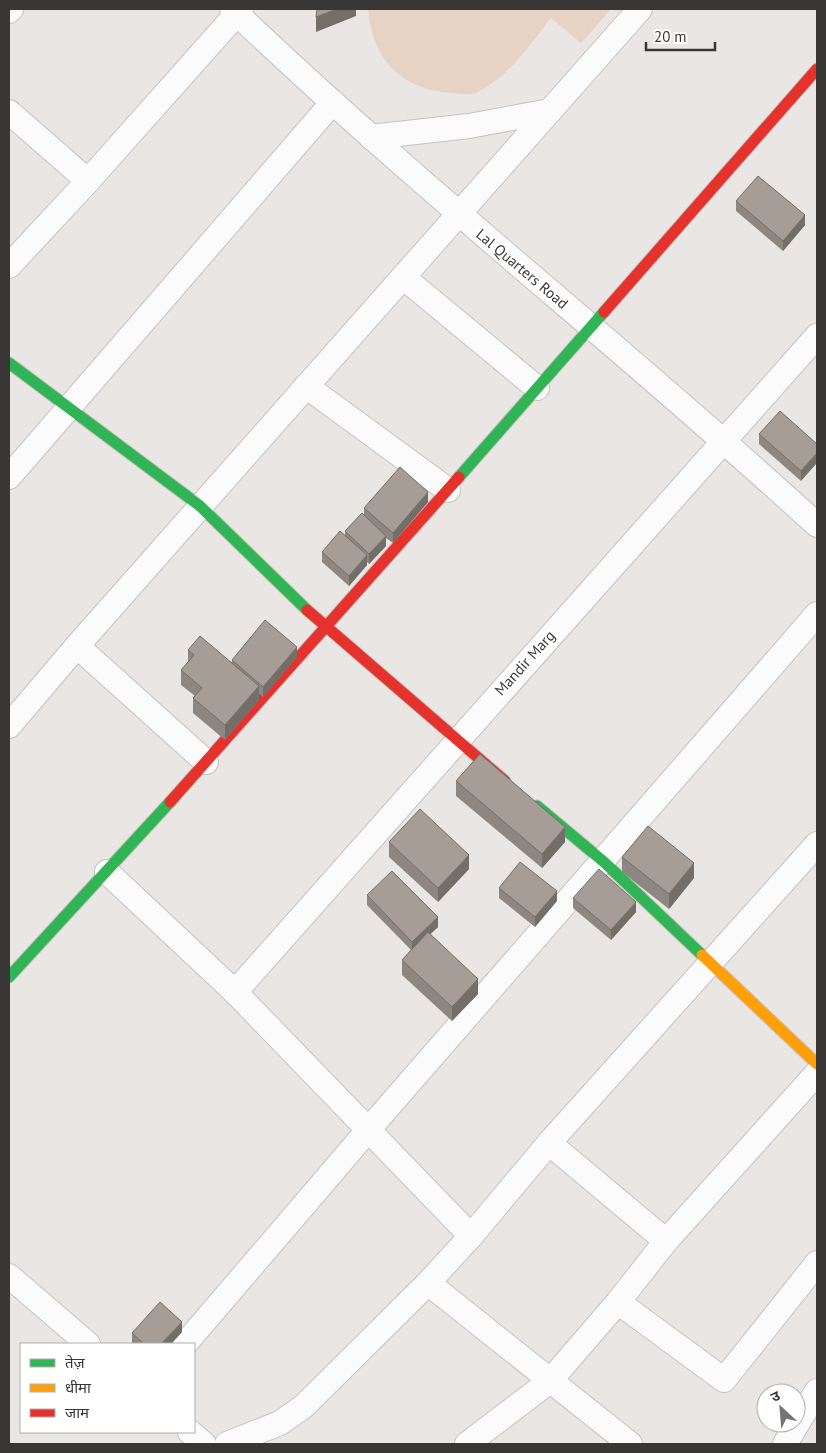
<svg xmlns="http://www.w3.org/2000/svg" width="826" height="1453" viewBox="0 0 826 1453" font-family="'PT Sans','Noto Sans Devanagari',sans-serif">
<rect width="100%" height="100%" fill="#e9e6e4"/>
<path fill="#e6d3c4" d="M368 9H611L581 43 551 18C529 46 510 76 476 93 469 96 458 93 450 93 400 89 372 58 368 9Z"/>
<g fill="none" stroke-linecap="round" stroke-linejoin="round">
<defs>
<g id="street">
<path d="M232 9C420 189 625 349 817 525"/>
<path d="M9 11 11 9"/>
<path d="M9 112 88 181"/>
<path d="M371 137 469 126 550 111"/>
<path d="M9 266 88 181 241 9"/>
<path d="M403 277 537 388"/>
<path d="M306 386 448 490"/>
<path d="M9 477 333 102"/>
<path d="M77 646 206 762"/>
<path d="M9 726 77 646 640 9"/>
<path d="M107 872 235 992 471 1236"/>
<path d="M235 992 817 336"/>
<path d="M549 1143 666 1241"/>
<path d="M9 1276 88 1344"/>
<path d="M428 1283 630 1444"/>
<path d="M618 1302 724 1380 817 1263"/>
<path d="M185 1344 369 1129 817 614"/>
<path d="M190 1432 204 1444"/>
<path d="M227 1444 280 1423 304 1406 428 1283 471 1236 549 1143 817 844"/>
<path d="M467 1444 550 1381 618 1302 666 1241 817 1073"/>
<path d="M785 1444 817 1391"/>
</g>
<g id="fast">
<path d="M9 363 200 506 307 610"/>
<path d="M459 477 604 312"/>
<path d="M537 806 604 862 702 955"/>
<path d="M9 977 170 802"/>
</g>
<path id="slow" d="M702 955 817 1064"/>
<g id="jam">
<path d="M604 312 817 69"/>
<path d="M307 610 505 781"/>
<path d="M170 802 459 477"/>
</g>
</defs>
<use href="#street" stroke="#c5c2c1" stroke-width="26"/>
<use href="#fast" stroke="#c5c2c1" stroke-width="13"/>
<use href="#slow" stroke="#c5c2c1" stroke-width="13"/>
<use href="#jam" stroke="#c5c2c1" stroke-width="13"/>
<use href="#street" stroke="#fcfbfb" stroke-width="24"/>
<use href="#fast" stroke="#30b455" stroke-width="11"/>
<use href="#slow" stroke="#ff9f0a" stroke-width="11"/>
<use href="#jam" stroke="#e5322d" stroke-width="11"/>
</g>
<g fill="#8e8781">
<path d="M736 201 805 225 783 251 736 211Z"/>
<path d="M759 434 817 444 801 481 759 444Z"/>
<path d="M428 502 393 543 386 538V546L369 564 367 562V565L349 586 322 562V552L345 535V531L364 514V508Z"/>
<path d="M188 650 232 662V660L297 657 263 697 259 694V700L225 740 193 713V698L195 696 181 685V670L188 662Z"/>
<path d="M456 781 565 842 542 868 456 796Z"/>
<path d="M389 842 469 869 438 902 389 857Z"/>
<path d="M622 857 694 878 669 909 622 872Z"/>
<path d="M499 888 557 901 535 927 499 898Z"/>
<path d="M367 895 438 927 430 934 478 994 452 1021 402 975V960L411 950 367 905Z"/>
<path d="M573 898 636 912 611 940 573 908Z"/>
<path d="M182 1332 171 1344H134L132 1343V1333Z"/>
</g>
<g fill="#746e69">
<path d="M337 9H356V16L316 32V17Z"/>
<path d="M805 215V225L783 251V241Z"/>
<path d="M817 453V463L801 481V471Z"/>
<path d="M428 492V502L393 543V533Z"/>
<path d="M386 536V546L369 564V554Z"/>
<path d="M367 555V565L349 586V576Z"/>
<path d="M297 647V657L263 697V687Z"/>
<path d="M259 686V700L225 740V725Z"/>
<path d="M565 827V842L542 868V854Z"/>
<path d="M469 855V869L438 902V888Z"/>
<path d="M694 863V878L669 909V894Z"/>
<path d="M557 891V901L535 927V917Z"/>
<path d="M636 902V912L611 940V930Z"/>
<path d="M438 917V927L412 952V942Z"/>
<path d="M478 979V994L452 1021V1007Z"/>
<path d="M182 1322V1332L171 1344H161Z"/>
</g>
<g fill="#a59d96" stroke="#746e69">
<path d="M317 9H337L316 17Z"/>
<path d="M758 176 805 215 783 241 736 201Z"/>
<path d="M780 411 817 444V453L801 471 759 434Z"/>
<path d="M400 467 428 492 393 533 364 508Z"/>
<path d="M362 513 386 536 369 554 345 531Z"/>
<path d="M340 531 367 555 349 576 322 552Z"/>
<path d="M265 620 297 647 263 687 232 660Z"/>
<path d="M200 636 259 686 225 725 193 698 202 688 181 670 194 655 188 650Z"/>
<path d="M480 754 565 827 542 854 456 781Z"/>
<path d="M420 809 469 855 438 888 389 842Z"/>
<path d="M648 826 694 863 669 894 622 857Z"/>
<path d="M520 862 557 891 535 917 499 888Z"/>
<path d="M599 869 636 902 611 930 573 898Z"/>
<path d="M392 871 438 917 412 942 367 895Z"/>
<path d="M428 932 478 979 452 1007 402 960Z"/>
<path d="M160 1302 182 1322 161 1344H144L132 1333Z"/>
</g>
<g text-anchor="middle" stroke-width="5" stroke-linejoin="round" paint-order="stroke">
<g font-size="15" fill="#383736" stroke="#fff">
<text transform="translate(522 269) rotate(40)" y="5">Lal Quarters Road</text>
<text transform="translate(525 663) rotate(-48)" y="5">Mandir Marg</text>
</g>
</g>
<rect width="826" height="1453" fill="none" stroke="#383736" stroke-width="20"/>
<rect x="20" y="1343" width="175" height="90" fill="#ffffff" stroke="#afafaf"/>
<rect x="30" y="1359" width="25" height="8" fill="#30b455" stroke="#afafaf"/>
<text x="65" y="1368" font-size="15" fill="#383736">तेज़</text>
<rect x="30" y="1384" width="25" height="8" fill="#ff9f0a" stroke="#afafaf"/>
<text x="65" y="1393" font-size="15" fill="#383736">धीमा</text>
<rect x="30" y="1409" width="25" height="8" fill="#e5322d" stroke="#afafaf"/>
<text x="65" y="1418" font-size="15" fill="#383736">जाम</text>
<g transform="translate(781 1408) rotate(334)"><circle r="24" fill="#ffffff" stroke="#afafaf"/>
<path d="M0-4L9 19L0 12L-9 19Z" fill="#767473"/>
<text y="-8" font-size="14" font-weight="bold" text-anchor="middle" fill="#383736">उ</text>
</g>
<path d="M646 42v8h69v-8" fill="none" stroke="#383736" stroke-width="2.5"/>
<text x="654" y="42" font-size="15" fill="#383736" stroke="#ffffff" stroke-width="4" paint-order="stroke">20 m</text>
</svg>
